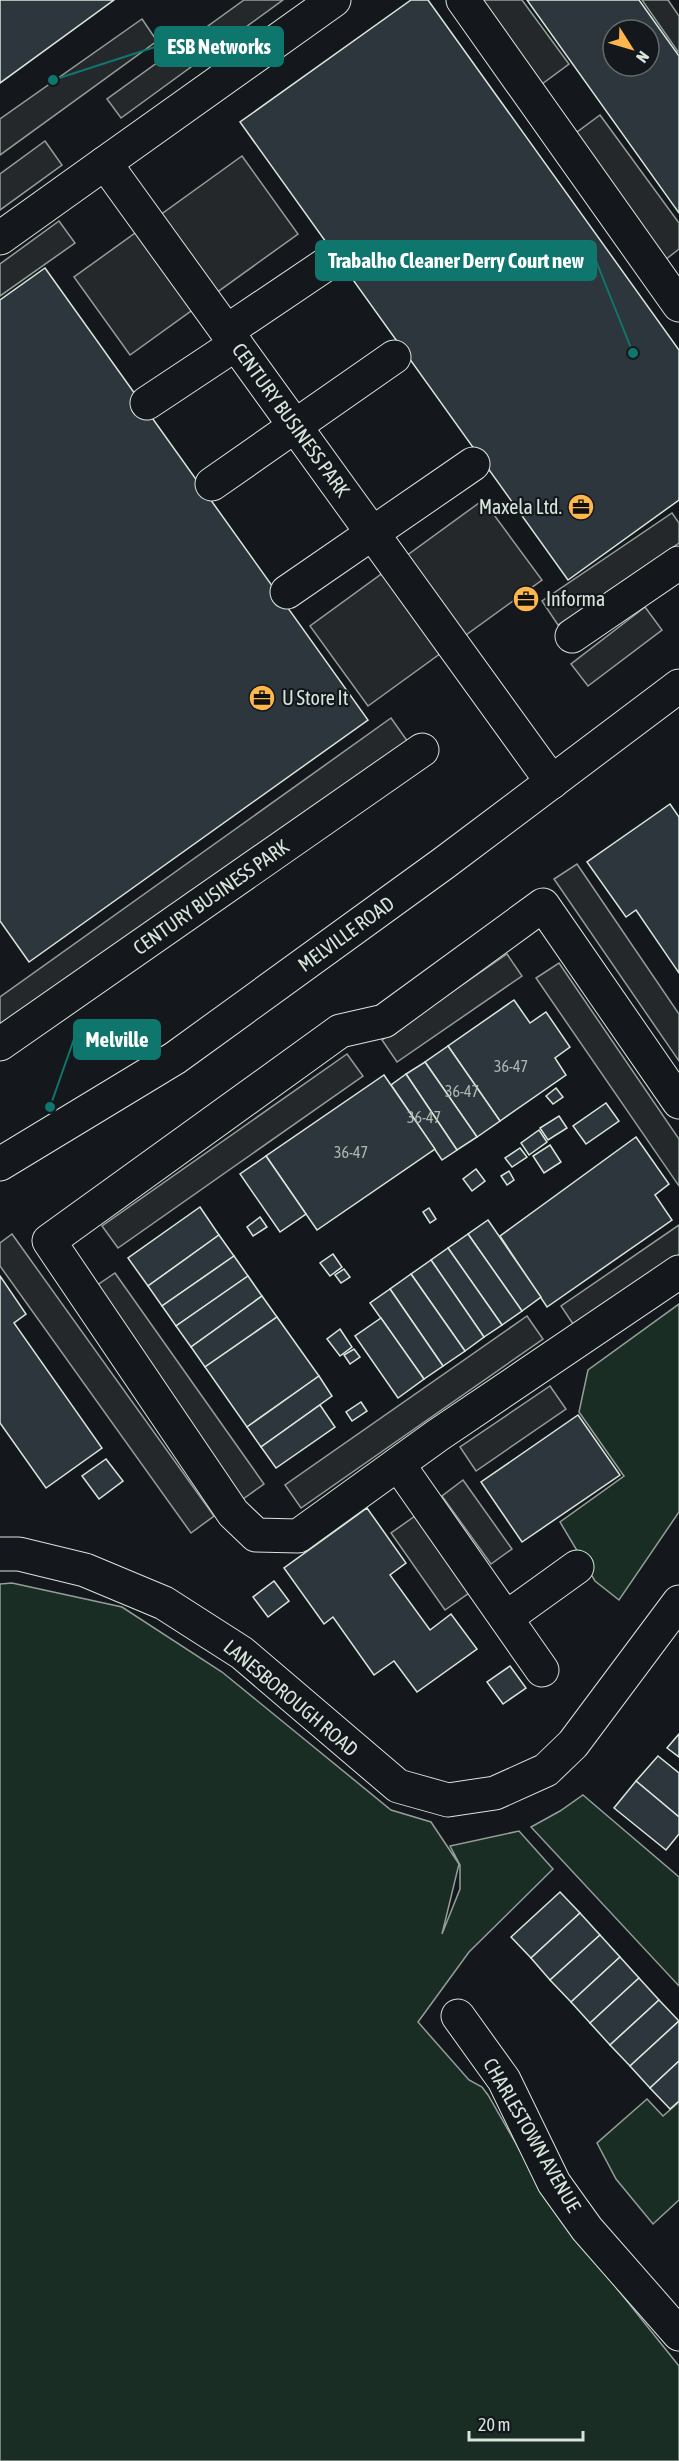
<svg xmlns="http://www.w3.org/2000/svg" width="679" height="2461" viewBox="0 0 679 2461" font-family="'Asap Condensed',sans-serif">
<rect width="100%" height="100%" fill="#14181c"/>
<g fill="#1a2d24" stroke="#939e99" stroke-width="1.5">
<path d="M679 1304V1512L619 1600 595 1581 560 1522 624 1476 579 1412 588 1370Z"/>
<path d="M12 1583 122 1607 222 1672 391 1810 431 1822 459 1864 442 1934 460 1889V1865L450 1846 519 1831 553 1869 469 1952 418 2022 469 2080 482 2087 488 2095 554 2210 679 2366V2461H0V1584Z"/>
<path d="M583 1795 679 1877V1986L531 1827 560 1811Z"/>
<path d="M647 2099 663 2116 679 2102V2200L653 2224 616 2179 597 2143Z"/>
</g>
<g fill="#24282b" stroke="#939e99" stroke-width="1.5">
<path d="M244 0H283L121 118 107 99Z"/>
<path d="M480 0H522L569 64 542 84Z"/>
<path d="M642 0H668L679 16V53Z"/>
<path d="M142 19 157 41 0 155V119Z"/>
<path d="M600 115 679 223V249L665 260 573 135Z"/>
<path d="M45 141 62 165 0 210V174Z"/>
<path d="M242 156 298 234 130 355 74 277Z"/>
<path d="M59 221 75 243 0 296V264Z"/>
<path d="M483 500 542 580 368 706 310 626Z"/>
<path d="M672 513 679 523V543L558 625 542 601Z"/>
<path d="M645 607 662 630 588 686 571 664Z"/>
<path d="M391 718 408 742 0 1033V997Z"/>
<path d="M577 864 679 1014V1061L554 879Z"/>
<path d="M507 954 522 976 397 1062 382 1040Z"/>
<path d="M559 963 679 1139V1186L536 978Z"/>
<path d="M347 1054 363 1076 118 1248 102 1226Z"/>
<path d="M679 1225V1261L577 1330 561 1306Z"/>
<path d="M12 1234 214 1516 191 1533 0 1266V1243Z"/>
<path d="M115 1273 264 1484 243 1499 93 1288Z"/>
<path d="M527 1316 543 1339 301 1508 285 1485Z"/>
<path d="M550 1386 566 1409 476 1471 460 1447Z"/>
<path d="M463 1480 512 1549 491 1564 442 1496Z"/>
<path d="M415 1516 469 1593 445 1610 391 1533Z"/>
</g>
<g fill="#2c363c" stroke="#d8e6dc" stroke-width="1.5" fill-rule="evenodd">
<path d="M0 0H114L0 83Z"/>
<path d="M411 0H428L679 350V500L568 580 240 122Z"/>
<path d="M527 0H639L679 56V213ZM613 30H649V66H613Z"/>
<path d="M45 268 368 720 29 962 0 921V300Z"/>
<path d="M670 804 679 817V973L636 910 626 917 587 862Z"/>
<path d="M514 1000 530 1023 546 1012 570 1047 555 1058 566 1075 500 1121 448 1046Z"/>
<path d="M448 1046 500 1121 477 1137 425 1062Z"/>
<path d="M425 1062 477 1137 457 1150 406 1074Z"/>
<path d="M406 1074 457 1150 442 1160 391 1085Z"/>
<path d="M384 1075 435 1149 317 1230 266 1156Z"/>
<path d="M556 1088 563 1097 553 1104 546 1096Z"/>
<path d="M606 1103 619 1121 586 1144 573 1126Z"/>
<path d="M559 1116 567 1128 548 1140 540 1128Z"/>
<path d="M539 1130 547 1142 529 1155 521 1143Z"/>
<path d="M636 1137 669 1184 655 1195 672 1220 547 1307 500 1236Z"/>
<path d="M550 1145 561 1162 544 1173 533 1156Z"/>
<path d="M520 1148 527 1157 512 1167 505 1158Z"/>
<path d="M266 1156 306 1214 280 1232 240 1174Z"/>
<path d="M476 1169 485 1181 472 1191 463 1179Z"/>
<path d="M509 1171 514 1180 507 1185 501 1176Z"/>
<path d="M200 1207 219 1235 148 1286 128 1258Z"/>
<path d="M429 1208 436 1219 430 1223 423 1212Z"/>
<path d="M260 1217 267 1227 253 1236 247 1227Z"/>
<path d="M488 1220 541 1297 522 1311 468 1234Z"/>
<path d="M468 1234 522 1311 502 1325 448 1248Z"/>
<path d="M219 1235 234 1256 162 1306 148 1286Z"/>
<path d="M448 1248 502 1325 484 1337 431 1260Z"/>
<path d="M333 1254 342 1267 330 1276 320 1263Z"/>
<path d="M234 1256 248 1276 176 1326 162 1306Z"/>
<path d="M431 1260 484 1337 465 1351 411 1274Z"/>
<path d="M344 1269 350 1277 341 1283 335 1275Z"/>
<path d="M411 1274 465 1351 443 1366 390 1289Z"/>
<path d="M0 1276 26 1314 14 1323 102 1448 46 1488 0 1423Z"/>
<path d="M248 1276 262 1296 191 1347 176 1326Z"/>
<path d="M390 1289 443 1366 424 1379 370 1303Z"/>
<path d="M262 1296 277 1317 205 1367 191 1347Z"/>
<path d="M277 1317 319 1376 247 1427 205 1367Z"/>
<path d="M381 1318 424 1379 398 1398 355 1336Z"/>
<path d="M340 1329 352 1347 340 1356 327 1339Z"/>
<path d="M354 1349 360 1357 350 1364 344 1355Z"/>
<path d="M319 1376 332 1396 261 1447 247 1427Z"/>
<path d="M361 1402 367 1411 352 1421 346 1412Z"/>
<path d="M320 1405 335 1427 276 1468 261 1447Z"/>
<path d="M578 1415 620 1475 522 1542 481 1482Z"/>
<path d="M106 1459 123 1481 99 1499 82 1476Z"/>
<path d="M367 1508 406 1563 390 1575 430 1630 451 1614 477 1649 417 1692 394 1661 374 1675 333 1617 324 1624 284 1568Z"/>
<path d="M274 1581 289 1601 268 1617 253 1597Z"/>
<path d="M510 1666 526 1688 503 1704 487 1682Z"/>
<path d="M679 1734V1757L667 1748Z"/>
<path d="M658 1756 679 1773V1817L636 1781Z"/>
<path d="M636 1781 679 1817V1834L666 1850 614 1808Z"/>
<path d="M560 1892 580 1913 531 1958 511 1937Z"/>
<path d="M580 1913 600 1935 550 1980 531 1958Z"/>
<path d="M600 1935 620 1957 571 2002 550 1980Z"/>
<path d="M620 1957 639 1978 590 2023 571 2002Z"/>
<path d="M639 1978 659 2000 610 2045 590 2023Z"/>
<path d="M659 2000 679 2021 630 2066 610 2045Z"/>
<path d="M679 2021V2061L650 2088 630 2066Z"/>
<path d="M679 2061V2101L670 2109 650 2088Z"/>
</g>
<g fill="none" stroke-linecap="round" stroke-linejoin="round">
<defs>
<g id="minor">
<path d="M463 0 679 305"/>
<path d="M105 163 334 0"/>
<path d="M0 238 105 163 552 782"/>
<path d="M227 331 325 265"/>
<path d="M147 403 236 344"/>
<path d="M212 484 394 357"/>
<path d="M287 592 473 464"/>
<path d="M572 636 679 563"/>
<path d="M0 1044 422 750"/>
<path d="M679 1102 543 905 384 1021 340 1031 49 1241 233 1513 256 1535 298 1536 438 1435 679 1272"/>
<path d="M0 1164 175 1058 444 863 679 686"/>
<path d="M398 1464 542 1670"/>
<path d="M0 1554H19L85 1570 164 1603 242 1653 398 1786 448 1800 495 1793 546 1770 573 1744 679 1602"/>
<path d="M506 1618 577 1567"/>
<path d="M458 2016 504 2080 554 2183 587 2229 679 2334"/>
</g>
</defs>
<use href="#minor" stroke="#d8e6dc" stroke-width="35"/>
<use href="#minor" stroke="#14181c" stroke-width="33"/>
</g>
<defs>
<symbol id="office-disc" viewBox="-11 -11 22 22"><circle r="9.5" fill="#ffb74d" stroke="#14181c"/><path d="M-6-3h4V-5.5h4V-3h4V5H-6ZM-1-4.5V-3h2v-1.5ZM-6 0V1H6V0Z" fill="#111"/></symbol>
</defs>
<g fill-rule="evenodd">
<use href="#office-disc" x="566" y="492" width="30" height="30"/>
<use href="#office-disc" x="511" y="584" width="30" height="30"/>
<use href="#office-disc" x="247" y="683" width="30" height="30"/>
</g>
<g text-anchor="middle" stroke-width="4.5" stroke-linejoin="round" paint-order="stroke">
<g font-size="16" fill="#adbab4">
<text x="511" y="1072">36-47</text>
<text x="462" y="1097">36-47</text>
<text x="424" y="1123">36-47</text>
<text x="351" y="1158">36-47</text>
</g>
<g font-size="20" fill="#d8e6dc" stroke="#14181c">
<text transform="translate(291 420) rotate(54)" y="7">CENTURY BUSINESS PARK</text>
<text transform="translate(211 897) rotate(-35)" y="7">CENTURY BUSINESS PARK</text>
<text transform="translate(346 934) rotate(-36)" y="7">MELVILLE ROAD</text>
<text transform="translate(291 1698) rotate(40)" y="7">LANESBOROUGH ROAD</text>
<text transform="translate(532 2135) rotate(60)" y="7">CHARLESTOWN AVENUE</text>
</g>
<g font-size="20" fill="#d8e6dc" stroke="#14181c" text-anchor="start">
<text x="562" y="514" text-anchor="end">Maxela Ltd.</text>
<text x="546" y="606">Informa</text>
<text x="282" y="705">U Store It</text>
</g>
</g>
<path fill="none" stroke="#0f766e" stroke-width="2" d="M53 80L155 47M633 353L596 261M50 1107L74 1039"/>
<g fill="#0f766e" stroke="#14181c" stroke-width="2">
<circle cx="53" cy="80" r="6"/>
<circle cx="633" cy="353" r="6"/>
<circle cx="50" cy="1107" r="6"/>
</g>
<g fill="#0f766e" stroke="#0f766e" stroke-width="2">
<rect x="155" y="27" width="128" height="39" rx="6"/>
<rect x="316" y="241" width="280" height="39" rx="6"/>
<rect x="74" y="1020" width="86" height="39" rx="6"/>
</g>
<g font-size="21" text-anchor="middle" font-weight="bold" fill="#fff">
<text x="219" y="54">ESB Networks</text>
<text x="456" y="268">Trabalho Cleaner Derry Court new</text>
<text x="117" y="1047">Melville</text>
</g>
<g transform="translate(631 48) rotate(127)"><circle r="28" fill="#14181c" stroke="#626a69" stroke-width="1.5"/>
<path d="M0-4.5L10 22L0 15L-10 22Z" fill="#ffb74d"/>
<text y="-9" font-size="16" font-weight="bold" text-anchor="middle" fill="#d8e6dc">N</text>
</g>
<path d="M469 2431v9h114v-9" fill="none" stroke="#d8e6dc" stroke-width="3"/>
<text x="478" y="2431" font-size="18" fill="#d8e6dc" stroke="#14181c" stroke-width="4.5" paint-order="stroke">20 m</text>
</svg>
